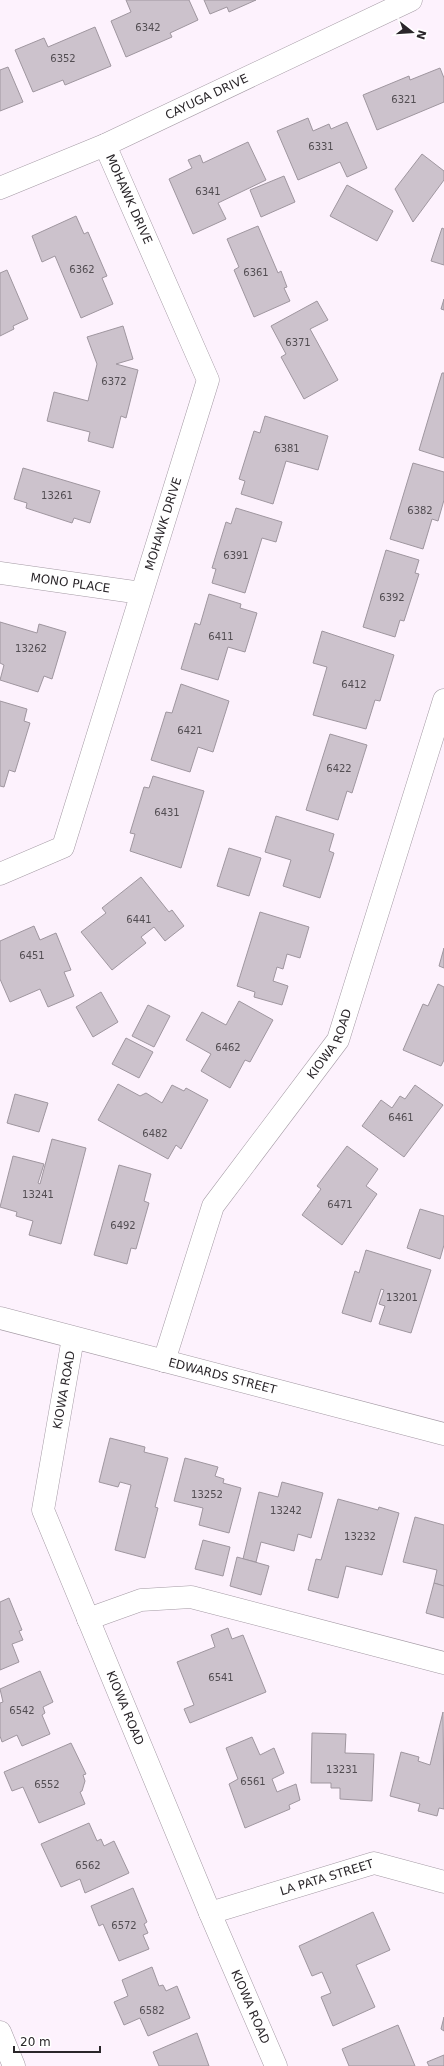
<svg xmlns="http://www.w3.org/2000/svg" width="444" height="2066" viewBox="0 0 444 2066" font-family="'DejaVu Sans',sans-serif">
<rect width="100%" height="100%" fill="#fdf2fd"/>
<g fill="#ccc2cc" stroke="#9f969f">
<path d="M126 0H189L198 20 170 33 172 37 126 57 111 21 131 12Z"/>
<path d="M204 0H256L229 12 227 7 210 14Z"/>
<path d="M95 27 111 66 65 85 63 80 33 92 15 50 44 38 48 47Z"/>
<path d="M8 67 23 102 0 111V70Z"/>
<path d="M440 68 444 78V102L377 130 363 95 409 76 410 80Z"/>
<path d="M308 118 313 131 329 124 331 129 347 122 367 168 347 177 340 162 298 180 277 131Z"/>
<path d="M248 142 266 180 218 203 226 219 193 234 169 179 192 168 188 160 200 155 203 163Z"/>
<path d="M422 154 444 171V180L413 222 395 189Z"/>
<path d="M284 176 295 202 261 217 250 190Z"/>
<path d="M347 185 393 211 377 241 330 216Z"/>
<path d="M76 216 84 234 88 232 107 276 102 278 113 304 81 318 55 256 42 262 32 236Z"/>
<path d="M258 226 278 273 281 271 287 287 284 288 290 301 254 317 234 270 239 267 227 239Z"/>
<path d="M442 228 444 229V265L431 261Z"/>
<path d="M7 270 28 319 13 326 14 329 0 336V273Z"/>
<path d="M444 299V310L441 309Z"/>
<path d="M317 301 328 320 310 329 338 380 304 399 281 357 286 354 271 326Z"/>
<path d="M123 326 133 359 116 364 138 370 126 418 121 416 113 448 88 441 90 432 47 421 54 392 88 401 97 364 87 337Z"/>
<path d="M442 373H444V458L419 450Z"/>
<path d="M265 416 328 436 318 470 286 461 273 504 241 494 245 481 239 479 254 431 260 433Z"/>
<path d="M413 463 444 472V500L438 521 432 519 423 549 390 539Z"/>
<path d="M23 468 100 491 90 523 74 518 72 523 26 508 27 503 14 499Z"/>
<path d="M236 508 282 522 276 542 262 538 245 593 212 583 216 569 212 568 226 522 231 524Z"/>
<path d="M386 550 419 560 415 573 419 574 404 621 400 620 395 637 363 627Z"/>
<path d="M209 594 241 604 240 608 257 613 245 652 228 647 218 680 181 669 195 623 200 625Z"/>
<path d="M0 622 37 633 39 624 66 632 52 679 44 676 38 692 0 680 4 665 0 663Z"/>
<path d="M322 631 394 655 380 701 375 700 366 729 313 715 327 667 313 663Z"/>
<path d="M181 684 229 701 213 752 198 747 190 772 151 760 166 712 172 713Z"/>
<path d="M0 701 27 709 24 721 30 723 15 772 9 770 4 787 0 786Z"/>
<path d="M330 734 367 745 352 793 347 791 338 820 306 810Z"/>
<path d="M153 776 204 791 181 868 130 851 135 834 130 833 144 787 149 788Z"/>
<path d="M276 816 334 834 329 851 334 853 320 898 283 886 291 860 265 852Z"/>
<path d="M229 848 261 858 249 896 217 886Z"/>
<path d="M141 877 169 912 172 910 184 926 165 941 154 927 141 937 146 943 112 970 81 932 106 913 102 908Z"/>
<path d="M260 912 309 927 300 958 287 954 283 969 277 967 273 981 288 986 282 1005 254 997 255 992 237 986Z"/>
<path d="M34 926 40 940 56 933 71 970 64 972 74 996 48 1007 40 989 10 1002 0 979V941Z"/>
<path d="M444 948V968L439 966Z"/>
<path d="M438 984 444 987V1060L441 1066 403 1050 423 1004 428 1006Z"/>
<path d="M101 992 118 1022 93 1037 76 1007Z"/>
<path d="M239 1001 273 1020 250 1062 245 1060 230 1088 201 1071 211 1054 186 1040 202 1012 226 1025Z"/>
<path d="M148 1005 170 1016 154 1047 132 1036Z"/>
<path d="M126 1038 153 1052 139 1078 112 1064Z"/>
<path d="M118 1084 140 1096 146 1093 162 1103 172 1085 184 1091 186 1088 208 1100 181 1149 176 1145 168 1159 98 1120Z"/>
<path d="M415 1085 443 1105 404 1157 362 1126 381 1100 392 1108 400 1096 405 1099Z"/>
<path d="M15 1094 48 1103 39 1132 7 1123Z"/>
<path d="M52 1139 86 1148 61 1244 29 1235 33 1221 16 1216 17 1212 0 1207 13 1156 44 1164 38 1183 40 1184Z"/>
<path d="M347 1146 378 1169 366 1186 377 1194 342 1245 302 1215 321 1189 317 1186Z"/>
<path d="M119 1165 151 1174 144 1201 149 1203 136 1249 131 1248 127 1264 94 1255Z"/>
<path d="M420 1209 444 1216V1245L440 1259 407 1248Z"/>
<path d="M366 1250 431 1270 411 1333 379 1324 385 1306 379 1304 384 1290 381 1289 371 1322 342 1313 355 1271 359 1273Z"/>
<path d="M110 1438 145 1447 144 1452 168 1458 155 1507 158 1508 145 1558 115 1550 131 1485 120 1482 118 1487 99 1482Z"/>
<path d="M185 1458 218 1467 215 1476 224 1479 223 1483 241 1488 229 1533 199 1525 203 1508 174 1501Z"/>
<path d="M282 1482 323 1493 311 1538 298 1534 294 1551 261 1542 256 1562 243 1559 259 1492 278 1497Z"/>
<path d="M338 1499 378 1510 379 1507 399 1513 382 1575 346 1566 338 1598 308 1590 316 1559 321 1560Z"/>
<path d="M415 1517 444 1525V1586L434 1583 437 1570 403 1562Z"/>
<path d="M203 1540 230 1547 223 1576 195 1569Z"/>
<path d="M237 1557 269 1566 261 1595 230 1586Z"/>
<path d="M434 1583 444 1586V1618L426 1613Z"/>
<path d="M9 1598 22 1630 19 1631 23 1640 12 1644 19 1662 0 1670V1602Z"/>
<path d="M228 1628 232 1639 243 1635 266 1692 190 1723 184 1709 194 1705 177 1662 215 1647 211 1635Z"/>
<path d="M40 1671 53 1702 43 1707 45 1713 42 1715 50 1734 22 1746 17 1735 2 1742 0 1736V1703L3 1702 0 1689Z"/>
<path d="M443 1712 444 1809 439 1808 437 1816 418 1811 420 1804 390 1796 401 1752 419 1757 418 1761 430 1765Z"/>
<path d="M312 1733 346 1734 345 1753 374 1754 372 1801 340 1799V1788H331V1783H311Z"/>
<path d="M252 1737 260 1755 274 1748 284 1773 272 1779 277 1792 296 1784 300 1800 289 1805 290 1809 245 1828 229 1784 238 1779 226 1748Z"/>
<path d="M71 1743 86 1774 83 1775 85 1781 82 1791 80 1792 85 1804 39 1823 23 1787 12 1791 4 1772Z"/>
<path d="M89 1823 97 1841 101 1839 104 1846 114 1841 129 1873 85 1893 80 1879 61 1887 41 1844Z"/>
<path d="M133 1888 147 1922 144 1924 148 1933 143 1935 149 1949 119 1961 103 1924 99 1926 91 1906Z"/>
<path d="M373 1912 390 1950 356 1965 375 2007 333 2026 321 1997 331 1993 322 1972 312 1976 299 1946Z"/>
<path d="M152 1967 159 1986 163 1985 166 1991 177 1986 190 2018 148 2036 140 2018 124 2025 114 2002 128 1996 122 1980Z"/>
<path d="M444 2017V2031L441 2029Z"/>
<path d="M398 2025 415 2066H349L342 2049Z"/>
<path d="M197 2033 209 2066H159L153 2052Z"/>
<path d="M444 2055V2066H429L427 2062Z"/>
</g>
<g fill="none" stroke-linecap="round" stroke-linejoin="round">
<defs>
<g id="minor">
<path id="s1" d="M0 188 105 145 411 0"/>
<path id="s2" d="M0 573 141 593"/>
<path id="s3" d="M0 874 63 847 208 380 105 145"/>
<path id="s4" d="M0 1318 444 1434"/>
<path id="s5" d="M73 1338 43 1510 210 1913 276 2066"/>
<path id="s6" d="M164 1361 213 1206 338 1040 444 700"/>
<path d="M88 1619 141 1600 191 1597 444 1663"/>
<path id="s7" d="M210 1913 374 1863 444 1882"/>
<path d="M0 2032 14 2066"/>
</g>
</defs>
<use href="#minor" stroke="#a49aa4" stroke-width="23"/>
<use href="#minor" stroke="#fff" stroke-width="22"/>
</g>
<g text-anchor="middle" stroke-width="3" stroke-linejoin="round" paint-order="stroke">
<g font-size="10" fill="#524d52">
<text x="148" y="31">6342</text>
<text x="63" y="62">6352</text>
<text x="404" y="103">6321</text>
<text x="321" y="150">6331</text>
<text x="208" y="195">6341</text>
<text x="82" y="273">6362</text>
<text x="256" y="276">6361</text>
<text x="298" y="346">6371</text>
<text x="114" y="385">6372</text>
<text x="287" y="452">6381</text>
<text x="57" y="499">13261</text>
<text x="420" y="514">6382</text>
<text x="236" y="559">6391</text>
<text x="392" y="601">6392</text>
<text x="221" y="640">6411</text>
<text x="31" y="652">13262</text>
<text x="354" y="688">6412</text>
<text x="190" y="734">6421</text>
<text x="339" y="772">6422</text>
<text x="167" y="816">6431</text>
<text x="139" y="923">6441</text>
<text x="32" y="959">6451</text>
<text x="228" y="1051">6462</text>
<text x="401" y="1121">6461</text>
<text x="155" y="1137">6482</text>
<text x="38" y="1198">13241</text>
<text x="340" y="1208">6471</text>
<text x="123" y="1229">6492</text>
<text x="402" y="1301">13201</text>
<text x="207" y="1498">13252</text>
<text x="286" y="1514">13242</text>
<text x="360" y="1540">13232</text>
<text x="221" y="1681">6541</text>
<text x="22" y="1714">6542</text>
<text x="342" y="1773">13231</text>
<text x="253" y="1785">6561</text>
<text x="47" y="1788">6552</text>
<text x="88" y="1869">6562</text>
<text x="124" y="1929">6572</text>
<text x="152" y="2014">6582</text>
</g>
<g font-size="12" fill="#2a262a" stroke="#fff">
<text dy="4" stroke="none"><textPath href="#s1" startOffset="226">CAYUGA DRIVE</textPath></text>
<text transform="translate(129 199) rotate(66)" y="4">MOHAWK DRIVE</text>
<text dy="4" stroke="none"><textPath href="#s3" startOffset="407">MOHAWK DRIVE</textPath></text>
<text dy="4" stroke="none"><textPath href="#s2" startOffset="71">MONO PLACE</textPath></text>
<text dy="4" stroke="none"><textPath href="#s6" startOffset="363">KIOWA ROAD</textPath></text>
<text dy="4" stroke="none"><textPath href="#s4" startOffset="230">EDWARDS STREET</textPath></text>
<text transform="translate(64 1390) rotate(-80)" y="4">KIOWA ROAD</text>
<text dy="4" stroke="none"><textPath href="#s5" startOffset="389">KIOWA ROAD</textPath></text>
<text dy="4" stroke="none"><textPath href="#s7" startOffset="122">LA PATA STREET</textPath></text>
<text dy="4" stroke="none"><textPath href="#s5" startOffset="713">KIOWA ROAD</textPath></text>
</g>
</g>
<g transform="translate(412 32) rotate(107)" stroke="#ffffff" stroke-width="3" paint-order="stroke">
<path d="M0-3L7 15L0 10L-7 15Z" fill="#2a262a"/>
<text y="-6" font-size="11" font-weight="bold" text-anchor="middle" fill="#2a262a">N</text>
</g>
<path d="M14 2046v6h86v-6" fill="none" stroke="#2a262a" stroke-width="2"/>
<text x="20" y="2046" font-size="12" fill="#2a262a" stroke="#ffffff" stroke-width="3" paint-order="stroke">20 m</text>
</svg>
